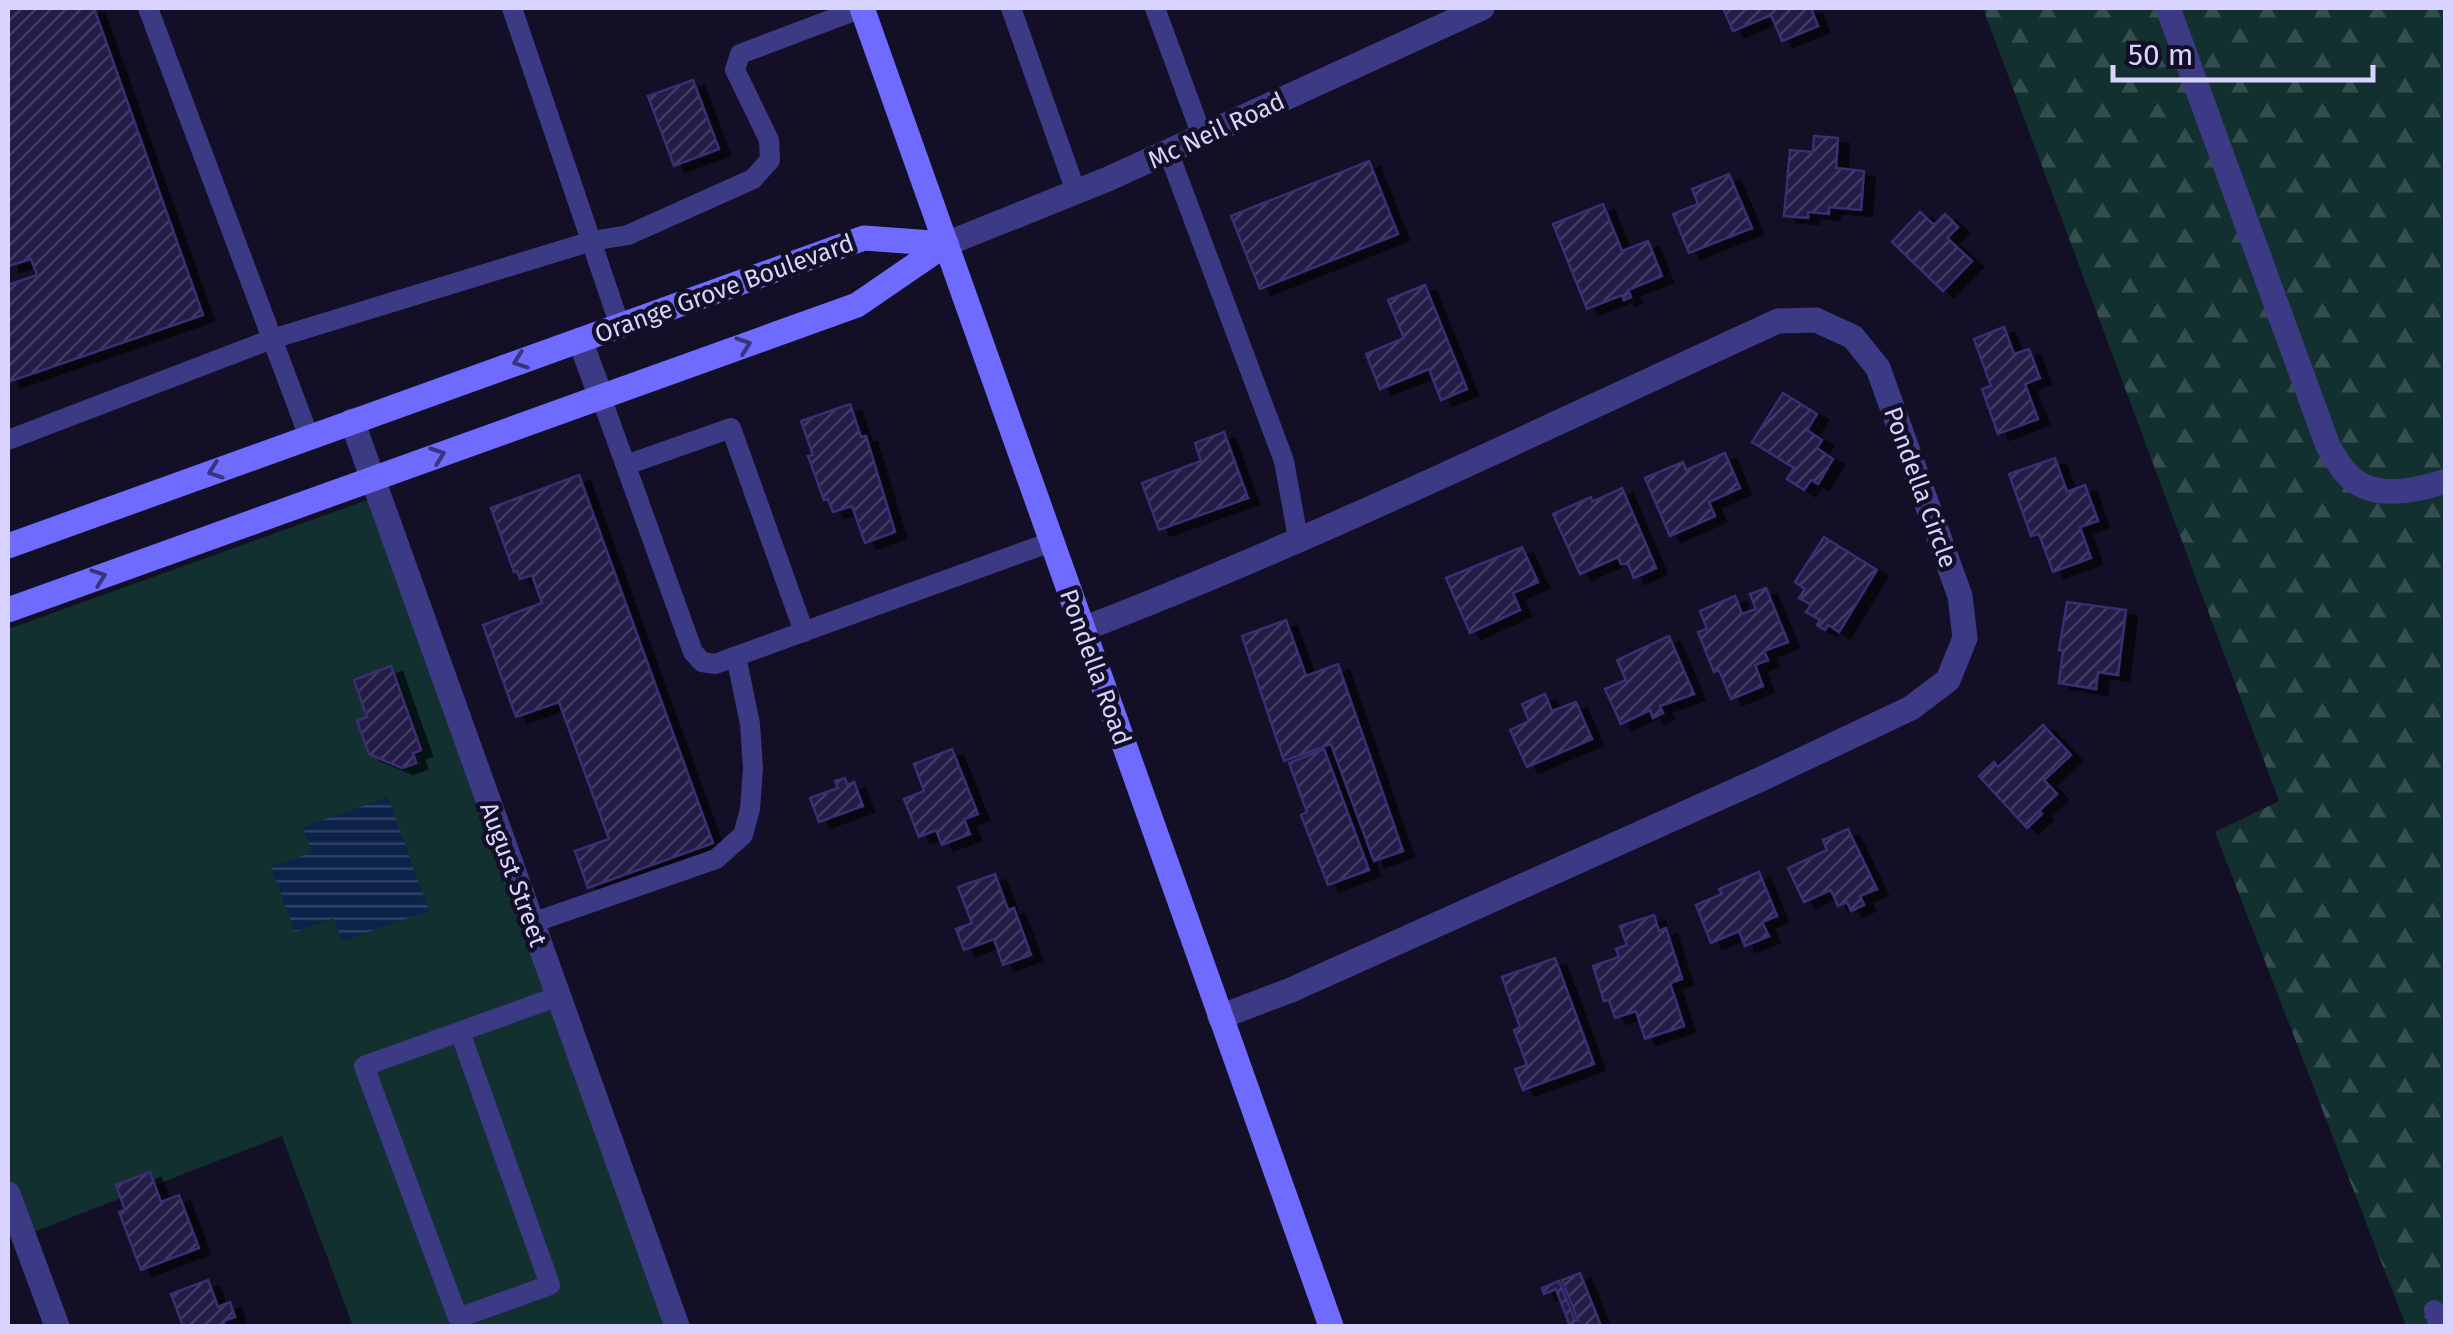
<svg xmlns="http://www.w3.org/2000/svg" width="2453" height="1334" viewBox="0 0 2453 1334" font-family="'Fira Sans',sans-serif">
<defs>
<pattern id="forest-firs" width="22" height="20" patternUnits="userSpaceOnUse" patternTransform="scale(2.5)"><rect width="22" height="20" fill="#12302f"/><path d="M5 1l3.5 6h-7zM16 11l3.5 6h-7z" fill="#344d4e"/></pattern>
<pattern id="water-rules" width="6" height="5" patternUnits="userSpaceOnUse" patternTransform="scale(2.5)"><rect width="6" height="5" fill="#0c2248"/><path d="M0 2.5h6" fill="none" stroke="#2f4163"/></pattern>
<pattern id="building-hatch" width="6" height="6" patternUnits="userSpaceOnUse" patternTransform="scale(2.5)"><rect width="6" height="6" fill="#241b47"/><path d="M-1 1l2-2M0 6l6-6M5 7l2-2" fill="none" stroke="#433b63"/></pattern>
<filter id="shadow"><feDropShadow dx="11" dy="6" stdDeviation="0" flood-color="#0009"/></filter>
</defs>
<rect width="100%" height="100%" fill="#130f26"/>
<path fill="url(#forest-firs)" d="M1983 8H2445V1326H2406L2215 832 2279 801Z"/>
<path fill="#12302f" d="M370 499 682 1326H353L282 1136 13 1240 8 1224V629Z"/>
<path fill="url(#water-rules)" d="M388 797 429 911 342 941 334 918 295 932 271 867 312 852 303 827Z"/>
<g fill="url(#building-hatch)" stroke="#3b2d73" stroke-width="2.5" filter="url(#shadow)">
<path d="M8 8H94L203 315 8 382V285L37 275 31 259 8 266Z"/>
<path d="M1723 8H1811L1818 26 1782 41 1771 15 1733 31Z"/>
<path d="M693 80 719 149 674 166 648 96Z"/>
<path d="M1814 136 1838 138 1836 168 1864 171 1861 210 1829 207V214L1808 212V218L1784 216 1790 150 1813 152Z"/>
<path d="M1369 161 1398 234 1260 289 1231 216Z"/>
<path d="M1729 174 1752 228 1689 253 1673 214 1698 204 1692 189Z"/>
<path d="M1603 204 1622 251 1648 241 1662 276 1628 290 1631 297 1624 300 1622 295 1587 309 1553 224Z"/>
<path d="M1920 212 1934 225 1945 214 1958 227 1947 238 1972 261 1943 291 1892 242Z"/>
<path d="M1425 285 1467 389 1441 400 1429 369 1380 389 1366 354 1404 338 1388 300Z"/>
<path d="M2004 327 2014 354 2029 349 2040 378 2025 384 2038 419 1998 434 1982 389 1991 386 1974 339Z"/>
<path d="M1783 393 1817 414 1807 430 1822 440 1817 448 1833 459 1818 484 1811 480 1804 490 1787 479 1794 468 1752 442Z"/>
<path d="M850 404 861 437 866 436 895 532 865 543 852 506 833 512 828 499 824 500 808 456 813 455 801 421Z"/>
<path d="M1224 432 1248 498 1159 530 1142 483 1201 461 1195 443Z"/>
<path d="M1725 453 1740 488 1709 502 1715 516 1670 536 1645 478 1683 462 1686 470Z"/>
<path d="M2055 458 2067 492 2085 485 2098 521 2080 527 2091 558 2053 572 2039 534 2031 536 2009 474Z"/>
<path d="M579 475 713 843 588 888 575 851 609 839 559 702 516 717 483 625 542 603 532 575 520 579 517 571 514 572 491 508Z"/>
<path d="M1622 488 1656 568 1634 578 1628 564H1621L1618 557 1580 574 1553 514 1591 497 1592 502Z"/>
<path d="M1824 537 1877 570 1839 632 1828 625 1825 630 1817 625 1820 620 1806 612 1811 605 1799 598 1805 589 1795 582Z"/>
<path d="M1522 547 1538 582 1513 593 1520 610 1470 633 1446 578Z"/>
<path d="M1766 588 1788 642 1764 651 1768 660 1755 665 1763 686 1731 699 1719 670 1714 672 1698 632 1707 629 1700 611 1735 596 1742 614 1756 609 1750 594Z"/>
<path d="M2067 602 2126 610 2118 675 2098 672 2096 689 2059 683 2063 651 2059 650Z"/>
<path d="M1286 620 1306 676 1338 664 1403 851 1374 861 1331 744 1284 761 1242 636Z"/>
<path d="M1669 636 1694 694 1660 706 1663 713 1653 718 1650 710 1621 724 1605 689 1626 680 1617 660Z"/>
<path d="M391 666 421 750 413 753 416 763 402 768 369 754 357 721 367 717 354 680Z"/>
<path d="M1545 694 1552 711 1576 702 1592 739 1527 767 1510 730 1529 721 1522 704Z"/>
<path d="M2043 725 2071 755 2044 780 2057 794 2039 811 2042 814 2027 828 1979 776 1994 762 1998 767Z"/>
<path d="M952 749 978 814 964 819 970 834 942 845 936 830 919 837 904 799 924 791 914 764Z"/>
<path d="M1324 749 1369 870 1328 885 1301 815 1307 812 1289 763Z"/>
<path d="M845 778 847 785 854 782 863 806 819 822 810 798 838 788 835 781Z"/>
<path d="M1848 829 1877 889 1860 896 1864 905 1851 911 1847 902 1838 906 1831 890 1804 902 1788 868 1827 850 1823 840Z"/>
<path d="M1759 872 1777 916 1762 922 1769 936 1745 946 1739 931 1711 943 1696 905 1722 894 1719 889Z"/>
<path d="M995 874 1008 910 1014 908 1031 955 1003 965 994 939 964 950 956 929 972 923 958 887Z"/>
<path d="M1654 915 1659 931 1666 928 1682 979 1670 983 1684 1026 1645 1039 1636 1011 1615 1018 1609 1000 1604 1001 1593 966 1619 957 1616 949 1627 945 1620 926Z"/>
<path d="M1555 958 1594 1064 1523 1090 1515 1069 1527 1065 1514 1030 1520 1027 1502 977Z"/>
<path d="M150 1172 161 1202 179 1195 199 1248 141 1270 119 1212 125 1210 116 1185Z"/>
<path d="M1580 1273 1601 1326H1570L1556 1289 1544 1294 1542 1288 1559 1281 1575 1321 1578 1320 1562 1280Z"/>
<path d="M208 1280 218 1307 230 1302 235 1317 223 1321 225 1326H183L171 1294Z"/>
</g>
<g fill="none" stroke-linecap="round" stroke-linejoin="round">
<g stroke="#3d3a85" stroke-width="20">
<path d="M148 8 309 437"/>
<path d="M512 8 620 326"/>
<path d="M1011 8 1076 192"/>
<path d="M1155 8 1202 136"/>
<path d="M1168 151 1284 461 1298 538"/>
<path d="M601 397 693 652 702 662 715 664 1051 542"/>
<path d="M8 440 272 339 592 241 628 235 753 179 770 160 769 140 735 70 740 54 862 8"/>
<path d="M626 465 731 428 804 632"/>
<path d="M532 923 716 859 743 835 750 809 753 768 750 724 736 656"/>
<path d="M460 1032 550 1285 458 1318 364 1066 559 996"/>
<path d="M2434 1310 2439 1326"/>
</g>
<g stroke="#3d3a85" stroke-width="25">
<path d="M2168 8 2328 446C2333 455 2339 465 2346 473 2370 501 2416 491 2446 481"/>
<path d="M946 244 1108 179 1482 8"/>
<path d="M580 340 601 397"/>
<path d="M352 421 677 1326"/>
<path d="M1083 629C1319 538 1548 426 1778 321L1816 320 1853 337 1878 368 1960 596 1965 638 1948 680 1911 708 1759 780 1291 990 1220 1017"/>
<path d="M8 1194 57 1326"/>
</g>
<g stroke="#6f6bff" stroke-width="25">
<path d="M862 8 1331 1326"/>
<path d="M8 546 864 238 946 244"/>
<path d="M8 610 857 305 946 244"/>
</g>
</g>
<defs><path id="oneway-chevron" d="M-2-3.5L2.5 0L-2 3.5" fill="none" stroke-width="1.6" stroke-linecap="round" stroke-linejoin="round" transform="scale(2.5)"/></defs>
<g stroke="#38347d">
<use href="#oneway-chevron" transform="translate(744 345) rotate(-20)"/>
<use href="#oneway-chevron" transform="translate(520 361) rotate(160)"/>
<use href="#oneway-chevron" transform="translate(438 455) rotate(-20)"/>
<use href="#oneway-chevron" transform="translate(215 471) rotate(160)"/>
<use href="#oneway-chevron" transform="translate(99 577) rotate(-20)"/>
</g>
<g text-anchor="middle" stroke-width="9" stroke-linejoin="round" paint-order="stroke">
<g font-size="25" fill="#d9d4ff" stroke="#130f26">
<text transform="translate(1216 130) rotate(-25)" y="9">Mc Neil Road</text>
<text transform="translate(724 288) rotate(-20)" y="9">Orange Grove Boulevard</text>
<text transform="translate(1921 487) rotate(70)" y="9">Pondella Circle</text>
<text transform="translate(1096 667) rotate(70)" y="9">Pondella Road</text>
<text transform="translate(514 874) rotate(70)" y="9">August Street</text>
</g>
</g>
<rect width="2453" height="1334" fill="none" stroke="#d9d4ff" stroke-width="20"/>
<path d="M2113 65v15h260v-15" fill="none" stroke="#d9d4ff" stroke-width="5"/>
<text x="2128" y="65" font-size="30" fill="#d9d4ff" stroke="#130f26" stroke-width="8" paint-order="stroke">50 m</text>
</svg>
